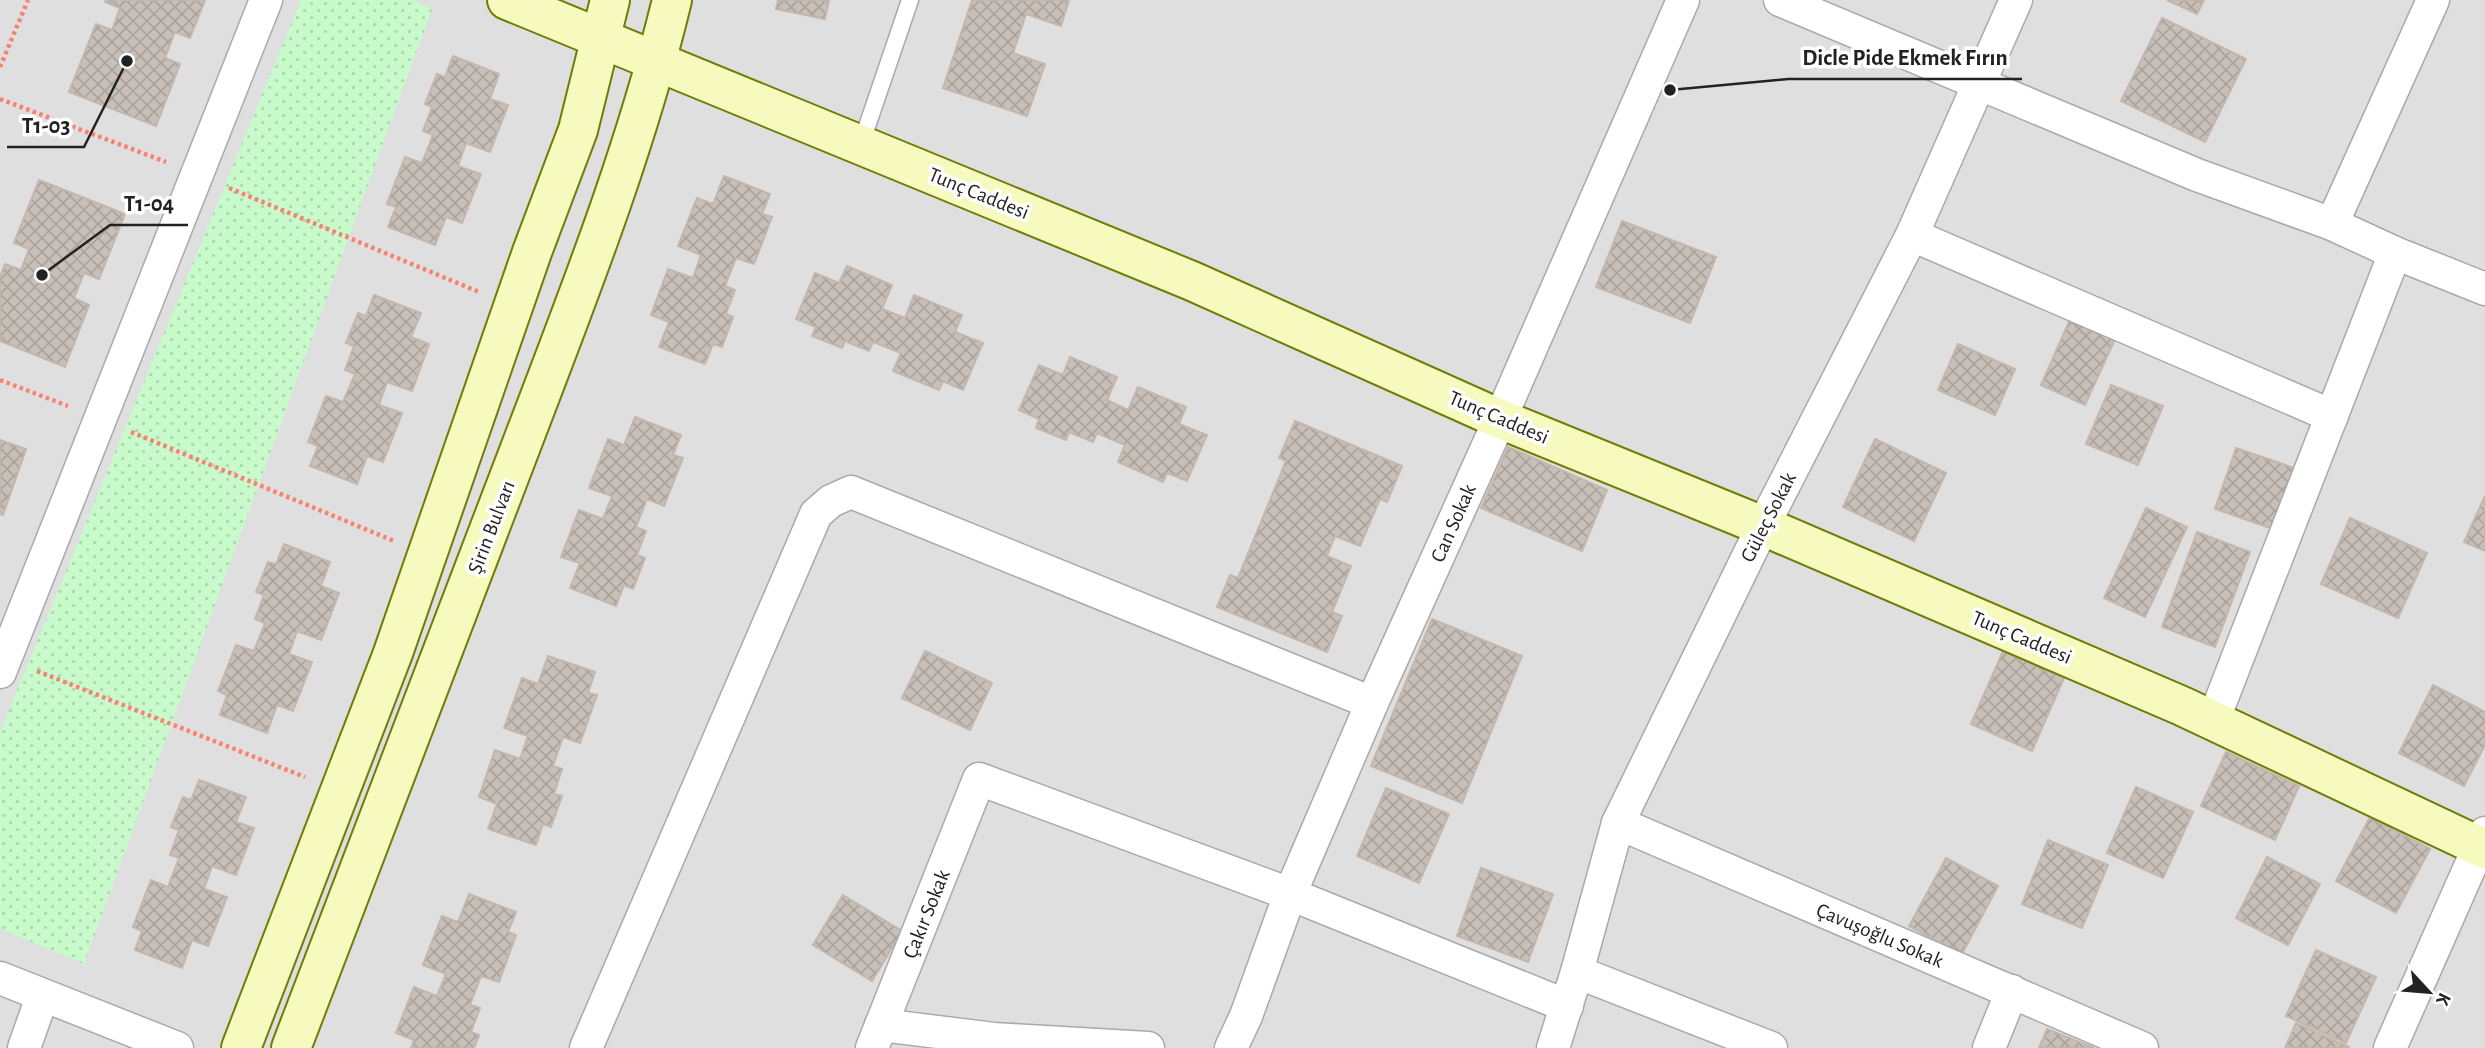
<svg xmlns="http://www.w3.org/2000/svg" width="2485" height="1048" viewBox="0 0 2485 1048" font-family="'Alegreya Sans',sans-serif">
<defs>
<pattern id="park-dots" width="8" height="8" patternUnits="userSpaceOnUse" patternTransform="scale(1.75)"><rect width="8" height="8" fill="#c8facc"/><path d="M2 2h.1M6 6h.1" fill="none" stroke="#acd6af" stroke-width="1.8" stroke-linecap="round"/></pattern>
<pattern id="building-cross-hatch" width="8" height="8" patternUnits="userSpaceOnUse" patternTransform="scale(1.75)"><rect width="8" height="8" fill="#c7bfb8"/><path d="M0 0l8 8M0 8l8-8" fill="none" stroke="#aba49e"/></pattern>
</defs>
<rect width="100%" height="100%" fill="#f2efe9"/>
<rect fill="#e0dfdf" x="0" y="0" width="2485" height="1048"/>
<path fill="url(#park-dots)" d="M301 0H414L432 9 84 964 0 929V732Z"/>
<g fill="url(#building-cross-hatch)" stroke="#c4b6ab" stroke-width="2">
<path d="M106 0H205L190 38 175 32 165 58 180 64 156 126 69 92 96 24 112 30 120 8 105 2Z"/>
<path d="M778 0H829L825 19 776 9Z"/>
<path d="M972 0H1069L1061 26 1026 14 1013 53 1045 64 1027 116 943 88Z"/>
<path d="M2167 0H2204L2197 14Z"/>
<path d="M2162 18 2246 59 2205 142 2121 101Z"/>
<path d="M453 56 499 74 490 99 508 105 490 152 466 143 458 166 481 174 462 223 446 217 435 245 388 227 396 207 387 204 405 157 422 163 433 135 423 131 432 107 425 104 437 74 445 77Z"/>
<path d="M724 176 770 194 762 214 772 217 754 264 736 258 725 286 735 290 726 314 733 317 722 347 713 344 705 364 659 347 669 322 651 315 668 269 693 278 701 255 678 246 697 198 713 204Z"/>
<path d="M39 180 125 214 99 279 84 273 74 298 89 305 65 367 0 341V277L5 264 21 270 29 249 14 243Z"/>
<path d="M1622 221 1716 257 1690 323 1596 287Z"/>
<path d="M847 266 892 285 882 309 905 318 914 295 962 315 955 332 983 343 963 390 943 381 939 390 893 371 901 353 873 342 869 351 845 341 842 348 812 336 816 327 796 319 815 273 839 283Z"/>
<path d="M374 295 421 313 411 337 429 344 412 391 387 382 379 405 402 413 383 462 367 456 357 484 310 466 318 446 308 442 326 396 343 402 355 374 345 370 354 346 346 343 358 313 366 316Z"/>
<path d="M2071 317 2116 337 2085 405 2041 385Z"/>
<path d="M1958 344 2015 369 1995 415 1938 390Z"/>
<path d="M1070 357 1117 377 1107 400 1128 410 1138 387 1186 407 1179 424 1207 435 1187 481 1167 473 1163 482 1118 462 1125 445 1097 433 1093 442 1069 432 1066 440 1036 428 1039 419 1019 410 1039 365 1063 375Z"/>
<path d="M2111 385 2163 406 2138 465 2086 444Z"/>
<path d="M635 417 681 435 673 455 683 458 664 506 647 499 636 527 646 531 637 555 645 558 633 589 624 585 616 606 570 588 580 563 561 557 579 510 603 519 612 496 589 488 608 439 624 445Z"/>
<path d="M1295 421 1402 466 1387 502 1380 499 1360 546 1335 536 1327 556 1351 566 1332 612 1342 616 1327 652 1217 607 1230 575 1238 578 1286 461 1279 458Z"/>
<path d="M1875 439 1946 473 1914 541 1843 507Z"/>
<path d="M0 440 26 449 3 515 0 514Z"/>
<path d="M1508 447 1607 490 1582 551 1481 508Z"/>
<path d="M2236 448 2294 468 2273 529 2215 509Z"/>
<path d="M2485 496V551L2464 542Z"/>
<path d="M2146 508 2187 527 2145 617 2104 598Z"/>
<path d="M2350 518 2427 553 2398 618 2321 584Z"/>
<path d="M2197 532 2250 552 2215 647 2162 627Z"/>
<path d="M284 544 330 562 321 586 339 593 321 640 297 631 289 654 312 662 293 711 277 705 267 733 220 715 227 695 218 691 236 645 254 651 265 623 255 619 264 595 256 592 268 562 276 564Z"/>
<path d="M1432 619 1522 656 1462 803 1371 766Z"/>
<path d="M925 651 992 683 970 730 902 698Z"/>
<path d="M2003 651 2064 678 2032 751 1971 724Z"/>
<path d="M548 656 595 672 588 693 597 695 580 743 563 737 553 766 562 769 554 794 562 796 551 827 543 824 536 845 488 829 497 804 479 797 495 750 520 759 528 736 504 728 522 678 538 684Z"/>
<path d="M2433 685 2485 712V745L2464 786 2399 753Z"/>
<path d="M2226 752 2299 786 2275 840 2201 806Z"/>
<path d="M199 780 246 797 236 822 254 828 236 875 212 866 204 889 227 897 208 946 192 940 182 968 135 950 142 931 133 927 151 880 168 887 179 858 170 855 179 830 171 827 183 797 191 800Z"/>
<path d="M2136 787 2193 812 2163 878 2107 853Z"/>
<path d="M1386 788 1449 814 1419 883 1357 856Z"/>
<path d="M2370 817 2430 849 2396 913 2336 881Z"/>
<path d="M2048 840 2108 865 2082 928 2022 904Z"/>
<path d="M2267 857 2320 884 2288 945 2236 918Z"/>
<path d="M1946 858 1998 886 1962 954 1909 926Z"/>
<path d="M1481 868 1553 894 1528 962 1457 936Z"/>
<path d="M469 894 516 912 508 932 516 935 499 982 481 976 470 1005 480 1008 471 1032 479 1035 474 1048H411L414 1040 396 1033 414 987 437 996 446 974 423 965 442 916 458 922Z"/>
<path d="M843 895 902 931 872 981 813 945Z"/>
<path d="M2316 950 2376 977 2346 1043 2286 1016Z"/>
<path d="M2296 1023 2349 1047 2348 1048H2285Z"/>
<path d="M2047 1029 2094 1048H2039Z"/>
</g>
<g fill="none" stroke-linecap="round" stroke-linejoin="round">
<defs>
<path id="lane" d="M861 144 910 0"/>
<g id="street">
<path d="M1780 0 2197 175 2332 224 2395 253 2485 289"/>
<path d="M2332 224 2433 0"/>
<path d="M1912 235 2332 416"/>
<path d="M0 672 266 0"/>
<path d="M2213 721 2395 253"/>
<path d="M1618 823 2142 1048"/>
<path d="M1577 972 1771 1048"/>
<path d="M0 978 177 1048"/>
<path d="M881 1025 994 1039 1148 1048"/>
<path d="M24 1048 42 997"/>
<path d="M586 1048 816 514 831 501 851 492 1372 703"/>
<path d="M872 1048 979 779 1290 894 1567 1006"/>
<path d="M1231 1048 1246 1016 1290 894 1372 703 1500 419 1683 0"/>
<path d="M1553 1048 1577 972 1618 823 1763 526 1912 235 2016 0"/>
<path d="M1989 1048 2012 991"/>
<path d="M2390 1048 2485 833"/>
</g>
<g id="secondary">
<path d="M507 0 1192 281 1500 419 1763 526 2182 706 2485 849"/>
<path d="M241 1048 393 653 532 252 578 130 610 0"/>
<path d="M291 1048C368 847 446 647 521 446 577 299 635 153 672 0"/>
</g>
</defs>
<use href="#lane" stroke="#a9a9a9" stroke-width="19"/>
<use href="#street" stroke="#a9a9a9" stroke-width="35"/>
<use href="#secondary" stroke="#707d05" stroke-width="42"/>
<g stroke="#fa8072" stroke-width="4.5" stroke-dasharray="3.5 3.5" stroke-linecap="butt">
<path d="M0 67 28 0"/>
<path d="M0 99 166 162"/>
<path d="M229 188 479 292"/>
<path d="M0 380 68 406"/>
<path d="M131 432 394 541"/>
<path d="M37 671 305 777"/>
</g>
<use href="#lane" stroke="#fff" stroke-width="16"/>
<use href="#street" stroke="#fff" stroke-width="32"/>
<use href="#secondary" stroke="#f7fabf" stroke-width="38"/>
</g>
<g text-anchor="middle" stroke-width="7" stroke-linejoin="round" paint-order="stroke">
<g font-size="21" fill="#222" stroke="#fff">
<text transform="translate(979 193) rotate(22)" y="7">Tunç Caddesi</text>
<text transform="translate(1499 417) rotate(23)" y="7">Tunç Caddesi</text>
<text transform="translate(1768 517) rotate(-63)" y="7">Güleç Sokak</text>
<text transform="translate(1453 523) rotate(-66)" y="7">Can Sokak</text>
<text transform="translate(491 527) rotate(-69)" y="7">Şirin Bulvarı</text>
<text transform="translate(2022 637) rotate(23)" y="7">Tunç Caddesi</text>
<text transform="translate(926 914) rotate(-68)" y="7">Çakır Sokak</text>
<text transform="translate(1880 935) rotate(23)" y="7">Çavuşoğlu Sokak</text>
</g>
</g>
<path fill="none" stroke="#222" stroke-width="2.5" d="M1670 90L1788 79H2022M127 61L84 147H7M42 275L110 225H188"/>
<g fill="#222" stroke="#fff" stroke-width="2.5">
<circle cx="1670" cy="90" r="7"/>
<circle cx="127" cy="61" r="7"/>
<circle cx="42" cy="275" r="7"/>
</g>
<g font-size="23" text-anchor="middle" font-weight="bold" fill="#222" stroke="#fff" stroke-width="7" stroke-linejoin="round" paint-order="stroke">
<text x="1905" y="65">Dicle Pide Ekmek Fırın</text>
<text x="46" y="133">T1-03</text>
<text x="149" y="211">T1-04</text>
</g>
<g transform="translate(2429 992) rotate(116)" stroke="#ffffff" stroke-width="5" paint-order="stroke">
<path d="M0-5L12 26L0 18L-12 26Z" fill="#222222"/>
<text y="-10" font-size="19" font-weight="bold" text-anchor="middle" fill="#222222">K</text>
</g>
</svg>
